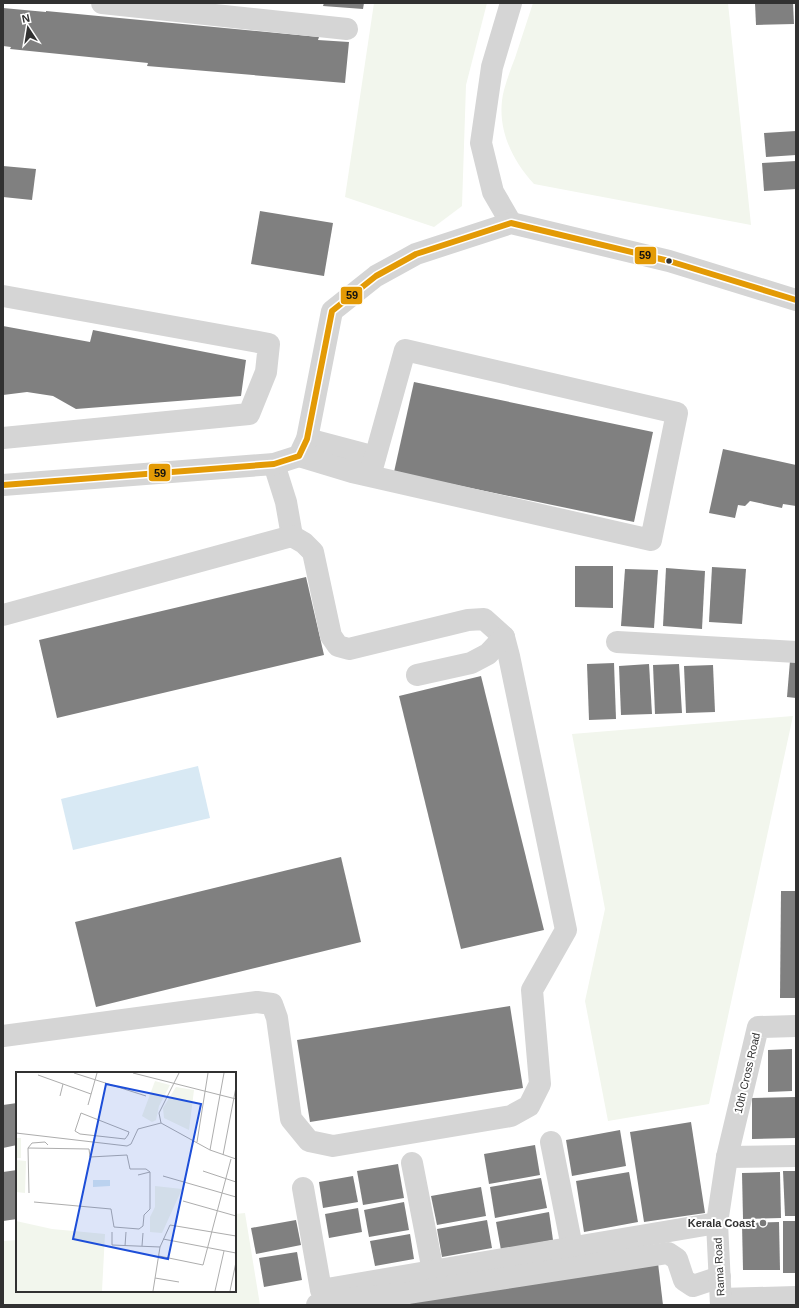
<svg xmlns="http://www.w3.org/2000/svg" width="799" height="1308" viewBox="0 0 799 1308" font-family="Arial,sans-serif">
<rect width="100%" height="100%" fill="#fff"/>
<g fill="#f2f6ed">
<path d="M374 3H487L466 85 462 206 434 227 345 197Z"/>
<path d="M533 3H728L751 225 534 184C511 159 495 125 504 90 507 79 511 68 515 58 521 40 527 21 533 3Z"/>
<path d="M793 716 709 1104 608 1121 585 1001 605 909 572 734Z"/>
<path d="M245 1213 260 1305H3V1241L17 1240V1291H235V1214Z"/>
</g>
<path fill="#d8e9f4" d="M198 766 210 818 73 850 61 799Z"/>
<g fill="#808080">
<path d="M324 3H364L363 9 323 6Z"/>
<path d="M755 3H793L794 24 756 25Z"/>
<path d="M3 8 46 12V11L319 37 318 40 349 42 345 83 147 66 148 63 10 49 11 47 3 46Z"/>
<path d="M796 131V155L766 157 764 133Z"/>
<path d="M796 161V189L764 191 762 163Z"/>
<path d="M3 166 36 169 32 200 3 197Z"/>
<path d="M260 211 333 223 324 276 251 264Z"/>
<path d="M3 326 90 342 93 330 246 360 241 396 76 409 53 396 27 392 3 395Z"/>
<path d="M414 382 653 432 634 522 394 472Z"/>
<path d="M723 449 796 465V506L783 504 782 508 750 501 745 506 738 505 735 518 709 513Z"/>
<path d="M575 566H613V608L575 607Z"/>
<path d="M712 567 746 569 742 624 709 622Z"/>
<path d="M666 568 705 571 702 629 663 626Z"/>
<path d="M625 569 658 570 654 628 621 626Z"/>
<path d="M306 577 324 655 57 718 39 640Z"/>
<path d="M790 661 796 662V698L787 697Z"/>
<path d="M614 663 616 719 589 720 587 664Z"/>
<path d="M649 664 652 714 621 715 619 666Z"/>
<path d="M679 664 682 713 655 714 653 665Z"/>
<path d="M713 665 715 712 686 713 684 666Z"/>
<path d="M481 676 544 930 461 949 399 696Z"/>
<path d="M341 857 361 942 96 1007 75 922Z"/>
<path d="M781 891H796V998H780Z"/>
<path d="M510 1006 523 1088 310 1122 297 1040Z"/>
<path d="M792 1049V1091L768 1092V1050Z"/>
<path d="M796 1097V1138L752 1139V1098Z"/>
<path d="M17 1103V1145L3 1148V1105Z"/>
<path d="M691 1122 705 1213 644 1222 630 1132Z"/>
<path d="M620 1130 626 1166 572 1176 566 1140Z"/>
<path d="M535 1145 540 1175 489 1184 484 1154Z"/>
<path d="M398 1164 404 1198 363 1205 357 1171Z"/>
<path d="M17 1170V1219L3 1221V1172Z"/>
<path d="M783 1171H796V1216H785Z"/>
<path d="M629 1172 638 1222 584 1232 576 1181Z"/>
<path d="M780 1172 781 1218 743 1219 742 1173Z"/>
<path d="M353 1176 358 1202 323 1208 319 1182Z"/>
<path d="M541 1178 547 1208 495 1218 490 1187Z"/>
<path d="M481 1187 486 1216 437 1225 431 1196Z"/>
<path d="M404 1202 409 1230 369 1237 364 1210Z"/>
<path d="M358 1208 362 1232 329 1238 325 1214Z"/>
<path d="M549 1212 553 1240 501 1250 496 1222Z"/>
<path d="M296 1220 301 1245 256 1254 251 1228Z"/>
<path d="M487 1220 492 1248 442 1257 437 1229Z"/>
<rect x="783" y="1221" width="13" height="52"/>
<path d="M779 1222 780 1270H743L742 1223Z"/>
<path d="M410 1234 414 1259 375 1266 370 1241Z"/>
<path d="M297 1252 302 1280 264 1287 259 1258Z"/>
<path d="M658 1263 663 1305H401V1304Z"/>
</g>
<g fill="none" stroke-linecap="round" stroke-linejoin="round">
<g stroke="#d5d5d5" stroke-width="22">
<path d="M102 3 347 29"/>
<path d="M511 223 493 192 481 143 492 67 511 3"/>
<path d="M3 296 269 344 266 372 249 414 3 438"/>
<path d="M307 439 375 457"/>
<path d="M299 456 352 472 651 540 677 413 405 350 370 476"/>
<path d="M274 464 286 502 292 536"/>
<path d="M3 485 274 464 299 456 307 439 332 311 376 276 416 254 511 223 669 261 796 300"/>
<path d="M3 615 292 536 304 543 313 552 331 636 338 646 349 649 468 620 484 619 504 637 509 656 566 930 532 990 540 1084 529 1106 511 1116 333 1146 309 1141 291 1119 277 1018 272 1004 257 1002 3 1036"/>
<path d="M617 642 796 652"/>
<path d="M417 675 471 663 488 654 504 637"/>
<path d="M551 1142 572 1247"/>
<path d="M727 1157 796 1156"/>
<path d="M412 1163 433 1271"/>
<path d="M303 1188 321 1290 717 1223"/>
<path d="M721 1299 796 1297"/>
<path d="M317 1305 336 1300 409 1293 668 1253 677 1259 684 1280 693 1286 720 1277"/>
<path d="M721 1305 717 1223 727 1157 758 1027 796 1026"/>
</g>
<defs>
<path id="bus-1" d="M3 485 274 464 299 456 307 439 332 311 376 276 416 254 511 223 669 261 796 300"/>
</defs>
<use href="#bus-1" stroke="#fff" stroke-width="9"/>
<use href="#bus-1" stroke="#e39a05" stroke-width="6"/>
</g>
<circle fill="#313131" stroke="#fff" stroke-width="1.5" cx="669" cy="261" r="3.5"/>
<circle fill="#797979" stroke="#fff" stroke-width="1.5" cx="763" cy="1223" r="4"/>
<g text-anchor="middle" stroke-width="4" stroke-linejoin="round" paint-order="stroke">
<g font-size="11" fill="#313131" stroke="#fff">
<text transform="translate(747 1073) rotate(-77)" y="4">10th Cross Road</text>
<text transform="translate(719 1267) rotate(-93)" y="4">Rama Road</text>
</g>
<g font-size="11" font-weight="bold" fill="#313131" stroke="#fff" text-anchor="end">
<text x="755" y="1227">Kerala Coast</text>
</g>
</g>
<g transform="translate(16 1072)">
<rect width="220" height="220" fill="#fff"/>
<path d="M139 9 154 13 143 34 140 48 136 50 126 44ZM160 15 178 18 173 58 148 46 147 36ZM0 66H5V86H0ZM0 88 10 89 9 121 0 120ZM139 114 166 117 146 161 134 160V145L139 135ZM0 149 36 157 89 162 86 219H0Z" fill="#f2f6ed"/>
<path d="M77 108H94V114L77 115Z" fill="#d8e9f4"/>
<path fill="none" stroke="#adadad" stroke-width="1" d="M58 1 130 24M117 1 220 27M22 3 75 22M44 24 47 12M72 33 81 1M65 41 113 60 112 63 109 67 64 62 59 59ZM145 51 143 41 163 1M0 61 111 74 115 72 122 57 145 51 194 78 220 87M181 70 192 1M12 76 16 71 29 70 32 73M194 78 208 1M207 83 220 15M187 99 220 110M122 103 134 100M147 104 220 125M13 121 12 76 73 77 74 85 111 83 114 97H130L134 100V137L128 143 127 154 123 157 98 155 95 137 18 130M167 129 220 144M96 160V173L144 175M147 167 220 181M109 174 110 160M126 174 127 161M143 184 187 193 215 87M139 206 163 210M137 219 144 175 154 153 220 164M199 219 208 179M214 219 220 190"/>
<path fill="#1d4ed8" fill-opacity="0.15" stroke="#1d4ed8" stroke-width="2" d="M90 12 185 32 152 187 57 167Z"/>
<rect width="220" height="220" fill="none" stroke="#313131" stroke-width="2"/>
</g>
<g stroke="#fff" stroke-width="1.5">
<rect x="634" y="246" width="23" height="19" rx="4" fill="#e39a05"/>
<rect x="340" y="286" width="23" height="19" rx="4" fill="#e39a05"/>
<rect x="148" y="463" width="23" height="19" rx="4" fill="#e39a05"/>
</g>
<g font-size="11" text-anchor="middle" font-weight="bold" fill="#111">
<text x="645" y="259">59</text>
<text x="352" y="299">59</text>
<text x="160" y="477">59</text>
</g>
<rect width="799" height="1308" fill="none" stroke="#313131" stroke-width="8"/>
<g transform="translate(28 28) rotate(348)" stroke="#ffffff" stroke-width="3" paint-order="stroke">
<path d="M0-3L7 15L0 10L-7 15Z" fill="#313131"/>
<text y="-6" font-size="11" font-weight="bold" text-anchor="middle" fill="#313131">N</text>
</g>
</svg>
